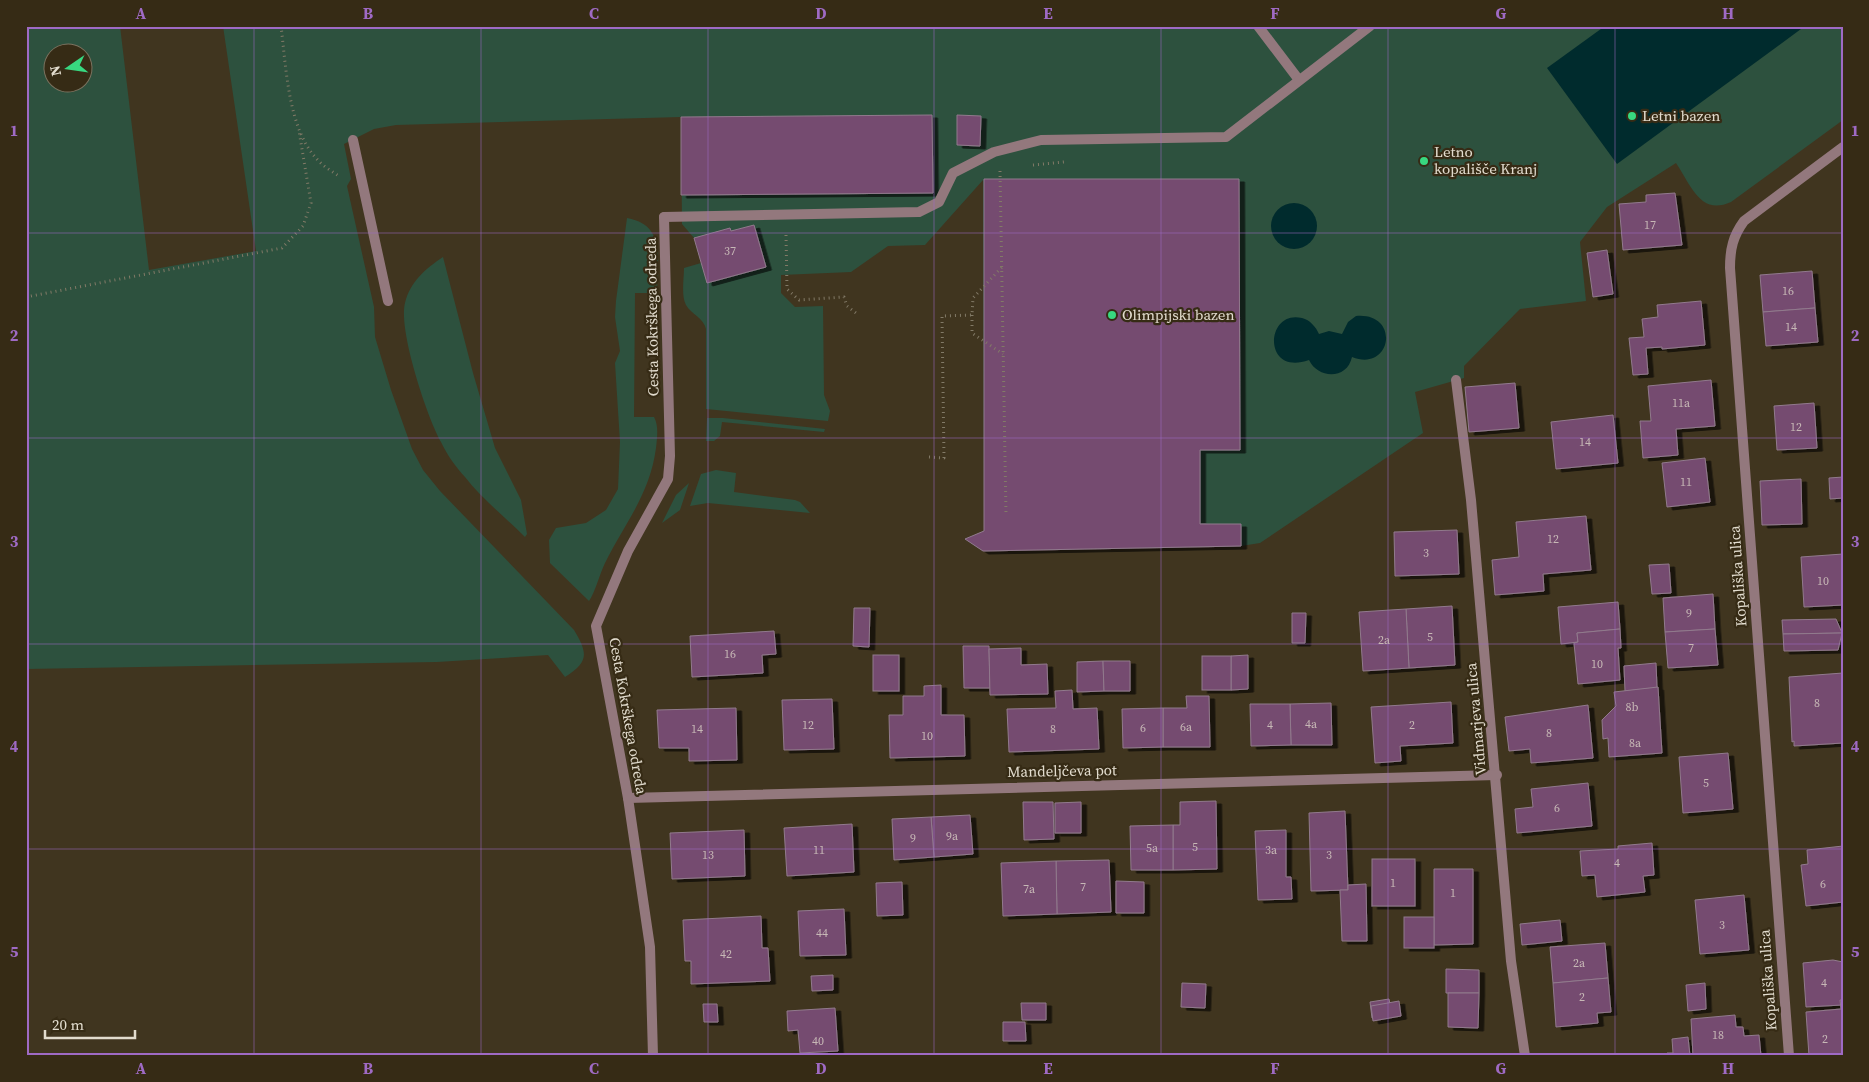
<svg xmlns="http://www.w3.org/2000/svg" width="1869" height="1082" viewBox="0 0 1869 1082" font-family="'Source Serif 4',serif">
<defs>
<filter id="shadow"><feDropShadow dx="5.5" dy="3" stdDeviation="0" flood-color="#0009"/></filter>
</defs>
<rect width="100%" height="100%" fill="#40351f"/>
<g fill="#2d513e" fill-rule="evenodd">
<path d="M26 26H120L149 270 256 251 223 26H1843V120L1731 202C1700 216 1691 185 1676 163L1607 207 1580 242 1586 301 1520 309 1464 366V378L1415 392 1423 433 1260 543 1241 546 983 551 965 539 984 531 983 180 925 245 888 246 851 272 781 275V293L795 307 823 306 824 395 830 411 828 421 706 409V329C704 318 691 314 686 305 681 296 684 278 684 268L701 263 694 238 682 224 681 117 396 125 374 129 344 144 351 179 347 186 374 307 375 337 391 390 412 449 423 470 440 491 574 630C588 653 589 662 565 677L548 655 437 662 26 669ZM52 52H82V82H52Z"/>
<path d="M627 218C666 225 657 259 657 290L655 293H635L634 417H654C659 426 657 438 656 448 650 494 625 523 605 563 600 573 595 593 589 601L550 563 549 540 556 528 586 523 606 510 618 489 620 442 615 363 620 351 615 317 616 301Z"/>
<path d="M443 257 473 373 495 448 521 500 527 534 525 537C505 517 482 499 465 477 456 467 447 455 441 442 427 417 398 330 405 303 410 282 425 269 443 257Z"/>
<path d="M707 418H723L825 429 824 432 722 422 720 436 714 441H706Z"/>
<path d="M716 470 736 473 734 492 795 500 800 502 810 513 708 503 690 506 701 474Z"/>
<path d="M689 483 680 510 662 523 676 495Z"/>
</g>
<g fill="#002b2d">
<path d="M1605 26H1799L1801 29 1617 164 1547 68Z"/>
<circle cx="1294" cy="226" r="23"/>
<path d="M1356 316C1401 312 1392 373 1352 357 1347 380 1318 379 1309 360 1262 377 1265 309 1302 318 1310 320 1316 327 1319 334L1329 331 1342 334 1348 322Z"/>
</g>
<g fill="#754b6f" stroke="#917a8d" filter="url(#shadow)">
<path d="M932 115 933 193 681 195V117Z"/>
<path d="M957 115 981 116 980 146 957 145Z"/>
<path d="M984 179H1239L1240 450H1200V524H1241V546L983 551 965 539 984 531Z"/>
<path d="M1675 193 1682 245 1623 250 1619 204 1646 202V195Z"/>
<path d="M754 225 766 267 707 283 694 238 730 228 731 231Z"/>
<path d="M1607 250 1613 294 1593 297 1587 253Z"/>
<path d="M1812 271 1815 308 1763 312 1760 275Z"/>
<path d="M1701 301 1705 345 1662 349V347L1646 348 1648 374 1633 375 1629 338 1644 337 1642 319 1658 317 1657 305Z"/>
<path d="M1815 308 1818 342 1766 346 1763 312Z"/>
<path d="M1711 380 1715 426 1676 429 1678 455 1643 458 1640 421H1651L1648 386Z"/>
<path d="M1515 383 1519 428 1469 432 1465 387Z"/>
<path d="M1814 403 1817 448 1777 450 1774 406Z"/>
<path d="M1613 415 1618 463 1556 469 1551 422Z"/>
<path d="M1705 458 1710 502 1667 507 1662 463Z"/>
<path d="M1843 477V498L1830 499 1829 478Z"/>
<path d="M1801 479 1802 524 1762 525 1760 481Z"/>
<path d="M1586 516 1591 570 1543 574 1544 591 1495 595 1492 560 1519 557 1516 522Z"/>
<path d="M1457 530 1459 574 1395 576 1394 532Z"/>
<path d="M1843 554V605L1804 607 1801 557Z"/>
<path d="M1669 564 1671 593 1652 594 1649 565Z"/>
<path d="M1713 594 1715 629 1665 632 1663 598Z"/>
<path d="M1618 602 1620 629 1577 633 1578 642 1561 644 1558 607Z"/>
<path d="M1452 606 1455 665 1409 668 1406 609Z"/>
<path d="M854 608H870L869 647 853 646Z"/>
<path d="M1406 609 1409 668 1363 671 1359 612Z"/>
<path d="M1292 613H1306L1305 643H1292Z"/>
<path d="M1836 619 1842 633 1783 634 1782 620Z"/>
<path d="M1620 629 1621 648H1618L1620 680 1578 684 1574 643 1578 642 1577 633Z"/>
<path d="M1715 629 1718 665 1668 668 1665 632Z"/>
<path d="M774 631 776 654 762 655 763 673 692 677 690 636Z"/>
<path d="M1842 633 1838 650 1784 651 1783 634Z"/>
<path d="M963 646H989L990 688H964Z"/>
<path d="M1021 648V665L1047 664 1048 694 990 695 989 649Z"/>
<rect x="873" y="655" width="26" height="36"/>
<path d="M1248 655V689L1231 690V656Z"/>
<rect x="1202" y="656" width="29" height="34"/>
<path d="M1103 661 1104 691 1077 692V662Z"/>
<path d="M1103 661H1130V691H1104Z"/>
<path d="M1656 663 1657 688 1625 691 1624 666Z"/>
<path d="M1843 673V743L1794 746V741L1792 742 1789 677Z"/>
<path d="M941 685V715H964L965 756 890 758 889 715H903V696H924V686Z"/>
<path d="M1658 687 1662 753 1609 757 1608 738 1603 739 1602 720 1616 706 1614 692Z"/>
<path d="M1072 690 1073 709 1097 708 1099 749 1009 752 1007 709 1056 708 1055 691Z"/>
<path d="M1186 696H1209L1210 747H1163V708H1187Z"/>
<path d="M832 699 834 749 784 750 782 700Z"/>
<path d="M1451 702 1453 743 1400 746 1401 761 1375 763 1371 707Z"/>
<path d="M1331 703 1332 745H1291L1290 704Z"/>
<path d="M1250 704H1290L1291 745 1251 746Z"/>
<path d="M1588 705 1593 758 1531 763 1530 749 1509 751 1505 717Z"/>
<path d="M736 708 737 760 689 761V748H659L657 710Z"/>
<path d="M1163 708V747L1123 748 1122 709Z"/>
<path d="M1728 753 1733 809 1683 813 1679 757Z"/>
<path d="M1588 783 1592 826 1517 833 1515 809 1533 807 1531 789Z"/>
<path d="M1216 801 1217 869 1173 870V825H1180V802Z"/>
<path d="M1023 802H1053L1054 839 1024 840Z"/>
<path d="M1081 802V833H1055V803Z"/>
<path d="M1345 811 1348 890 1311 891 1309 813Z"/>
<path d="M970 815 973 854 934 857 931 817Z"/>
<path d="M931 817 934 857 894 860 892 819Z"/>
<path d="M852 824 854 872 787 876 784 828Z"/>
<path d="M1173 825V870H1131L1130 826Z"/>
<path d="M744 830 745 876 672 879 670 833Z"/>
<path d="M1286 830V877H1291L1292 899 1258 900 1255 831Z"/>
<path d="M1652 843 1654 875 1643 876 1645 892 1597 897 1595 875 1582 876 1580 851 1618 849V846Z"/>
<path d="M1843 846V902L1806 906 1801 865 1808 864 1807 850Z"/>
<rect x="1372" y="859" width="43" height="47"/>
<path d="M1109 860 1111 912 1057 914 1056 861Z"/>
<path d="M1056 861 1057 914 1003 916 1001 863Z"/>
<path d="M1434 869H1473V944L1434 945Z"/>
<path d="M1116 881 1144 882V913H1116Z"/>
<path d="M902 882 903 915 877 916 876 883Z"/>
<path d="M1366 884 1367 941H1342L1340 890H1348V885Z"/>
<path d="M1744 895 1749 950 1700 954 1695 900Z"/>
<path d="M844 909 846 955 800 956 798 911Z"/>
<path d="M761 916 762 948H768L770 981 691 984V961H685L683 920Z"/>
<rect x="1404" y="917" width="30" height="31"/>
<path d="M1560 920 1562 941 1522 945 1520 924Z"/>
<path d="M1605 943 1608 978 1553 983 1550 947Z"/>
<path d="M1833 960 1843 962 1842 1005 1806 1007 1803 963Z"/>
<path d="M1446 969 1479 970V993H1446Z"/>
<path d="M833 975V990L812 991 811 976Z"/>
<path d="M1608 978 1611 1012 1597 1013 1598 1023 1556 1027 1553 983Z"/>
<path d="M1182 983 1206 984 1205 1008 1181 1007Z"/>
<path d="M1705 983 1706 1009 1688 1011 1686 985Z"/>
<path d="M1448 993H1479L1478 1028 1448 1027Z"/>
<path d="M1389 999 1392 1015 1372 1018 1370 1002Z"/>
<path d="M1840 1000H1843V1054L1809 1056 1806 1012 1841 1009Z"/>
<path d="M1399 1001 1401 1016 1373 1021 1371 1006Z"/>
<path d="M1021 1003H1046V1020H1022Z"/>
<path d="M703 1004H717L718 1022H704Z"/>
<path d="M835 1008 838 1051 800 1053 798 1030 788 1031 787 1011Z"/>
<path d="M1735 1015 1736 1027H1743L1744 1036 1759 1035 1761 1056H1693L1691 1019Z"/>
<path d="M1003 1022H1025L1026 1041H1003Z"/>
<path d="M1688 1037 1690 1056H1668L1667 1053H1673L1672 1039Z"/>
</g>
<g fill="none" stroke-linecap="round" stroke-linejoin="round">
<g stroke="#827a67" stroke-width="3" stroke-dasharray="1 4" stroke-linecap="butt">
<path d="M281 26C286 66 288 128 316 158 322 166 332 171 340 177"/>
<path d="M1033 165 1064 162"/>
<path d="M1000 171 1006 515"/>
<path d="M786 235 787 289 799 300 844 297 847 306 856 313"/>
<path d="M26 297 282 248 303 226 311 203 299 131"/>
<path d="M972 315V333L1003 354"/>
<path d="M929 457 944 458 942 316 972 315 973 298 1002 267"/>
</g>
<g stroke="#93787d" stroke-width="10">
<path d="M1258 26 1299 80"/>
<path d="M353 140 388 301"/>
<path d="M664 217 919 212 939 202 953 173 994 152 1041 140 1226 137 1370 26"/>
</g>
<g stroke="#93787d" stroke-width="10">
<path d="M1456 380 1471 500 1511 961 1525 1056"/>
<path d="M628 798 1497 775"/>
<path d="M653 1056 650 947 628 798 596 626 628 551 668 479 670 456 664 217"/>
<path d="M1789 1056 1730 268C1730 249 1733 236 1744 221L1843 147"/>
</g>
</g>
<path fill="none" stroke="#9f6ac4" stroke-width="1" stroke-opacity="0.55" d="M254 26V1056M481 26V1056M708 26V1056M934 26V1056M1161 26V1056M1388 26V1056M1615 26V1056M26 233H1843M26 438H1843M26 644H1843M26 849H1843"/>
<g fill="#38d880" stroke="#362b15" stroke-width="2">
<circle cx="1632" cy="116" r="5"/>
<circle cx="1424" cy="161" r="5"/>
<circle cx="1112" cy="315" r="5"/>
</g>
<g text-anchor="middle" stroke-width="4.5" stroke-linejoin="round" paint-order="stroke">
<g font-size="12" fill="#c7b8b6">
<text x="1650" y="229">17</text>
<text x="730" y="255">37</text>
<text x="1788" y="295">16</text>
<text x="1791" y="331">14</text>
<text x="1681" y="407">11a</text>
<text x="1796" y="431">12</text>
<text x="1585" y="446">14</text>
<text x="1686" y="486">11</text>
<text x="1553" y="543">12</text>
<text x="1426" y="557">3</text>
<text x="1823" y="585">10</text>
<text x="1689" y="617">9</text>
<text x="1430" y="641">5</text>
<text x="1384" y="644">2a</text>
<text x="1691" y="652">7</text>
<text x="730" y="658">16</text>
<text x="1597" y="668">10</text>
<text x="1817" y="707">8</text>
<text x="1632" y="711">8b</text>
<text x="1311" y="728">4a</text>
<text x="808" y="729">12</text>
<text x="1270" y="729">4</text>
<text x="1412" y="729">2</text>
<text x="1186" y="731">6a</text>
<text x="1143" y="732">6</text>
<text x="697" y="733">14</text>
<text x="1053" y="733">8</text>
<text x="1549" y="737">8</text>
<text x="927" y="740">10</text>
<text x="1635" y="747">8a</text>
<text x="1706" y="787">5</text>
<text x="1557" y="812">6</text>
<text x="952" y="840">9a</text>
<text x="913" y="842">9</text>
<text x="1195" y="851">5</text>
<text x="1152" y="852">5a</text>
<text x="819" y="854">11</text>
<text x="1271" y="854">3a</text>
<text x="708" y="859">13</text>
<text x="1329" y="859">3</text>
<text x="1617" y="867">4</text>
<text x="1393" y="887">1</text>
<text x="1823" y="888">6</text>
<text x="1083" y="891">7</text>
<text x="1029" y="893">7a</text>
<text x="1453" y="897">1</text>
<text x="1722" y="929">3</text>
<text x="822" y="937">44</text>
<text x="726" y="958">42</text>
<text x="1579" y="967">2a</text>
<text x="1824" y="987">4</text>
<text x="1582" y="1001">2</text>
<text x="1718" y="1039">18</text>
<text x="1825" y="1043">2</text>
<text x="818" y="1045">40</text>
</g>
<g font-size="15" fill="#e2dcce" stroke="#362b15" text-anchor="start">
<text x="1642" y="121">Letni bazen</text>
<text x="1434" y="157">Letno<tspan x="1434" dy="17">kopališče Kranj</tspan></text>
<text x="1122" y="320">Olimpijski bazen</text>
</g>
<g font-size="15" fill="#e2dcce" stroke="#362b15">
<text transform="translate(652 317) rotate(-91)" y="5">Cesta Kokrškega odreda</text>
<text transform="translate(1738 576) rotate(-94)" y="5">Kopališka ulica</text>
<text transform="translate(628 716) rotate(80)" y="5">Cesta Kokrškega odreda</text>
<text transform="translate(1476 719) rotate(-95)" y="5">Vidmarjeva ulica</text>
<text transform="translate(1062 771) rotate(-1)" y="5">Mandeljčeva pot</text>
<text transform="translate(1768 980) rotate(-94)" y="5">Kopališka ulica</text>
</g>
</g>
<rect width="1869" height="1082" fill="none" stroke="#362b15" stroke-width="55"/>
<g transform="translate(68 68) rotate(257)"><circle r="24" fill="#362b15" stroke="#7b725f"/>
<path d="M0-4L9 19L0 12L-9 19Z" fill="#38d880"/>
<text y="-8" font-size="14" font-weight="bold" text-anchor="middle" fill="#e2dcce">N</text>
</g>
<path d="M45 1030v8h90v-8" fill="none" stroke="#e2dcce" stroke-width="2.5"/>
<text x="52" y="1030" font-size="15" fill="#e2dcce" stroke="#362b15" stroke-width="4" paint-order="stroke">20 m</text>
<rect x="28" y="28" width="1814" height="1026" fill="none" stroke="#9f6ac4" stroke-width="2"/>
<g font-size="16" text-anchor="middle" font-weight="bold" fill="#9f6ac4">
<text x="141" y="19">A</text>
<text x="368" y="19">B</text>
<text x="594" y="19">C</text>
<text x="821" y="19">D</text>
<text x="1048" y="19">E</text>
<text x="1275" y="19">F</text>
<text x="1501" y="19">G</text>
<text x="1728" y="19">H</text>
<text x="14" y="136">1</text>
<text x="1855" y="136">1</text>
<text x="14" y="341">2</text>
<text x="1855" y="341">2</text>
<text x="14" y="547">3</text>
<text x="1855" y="547">3</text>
<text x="14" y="752">4</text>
<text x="1855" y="752">4</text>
<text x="14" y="957">5</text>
<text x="1855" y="957">5</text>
<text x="141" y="1074">A</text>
<text x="368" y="1074">B</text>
<text x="594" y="1074">C</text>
<text x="821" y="1074">D</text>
<text x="1048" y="1074">E</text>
<text x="1275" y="1074">F</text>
<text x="1501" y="1074">G</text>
<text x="1728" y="1074">H</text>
</g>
</svg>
